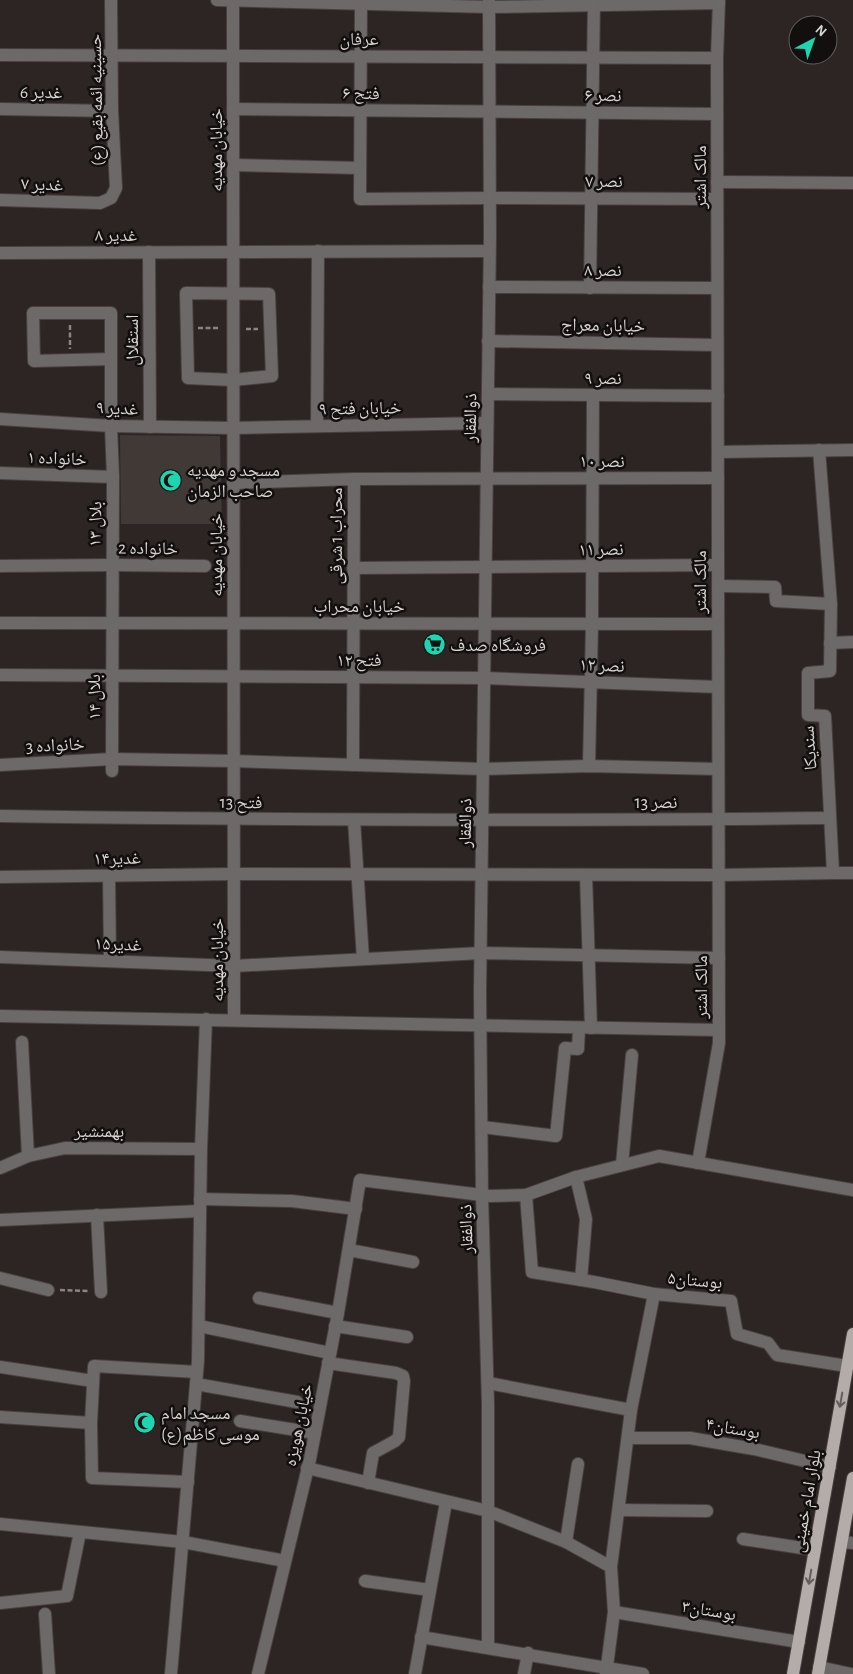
<svg xmlns="http://www.w3.org/2000/svg" width="853" height="1674" viewBox="0 0 853 1674" font-family="'Alegreya Sans','Noto Naskh Arabic',sans-serif">
<rect width="100%" height="100%" fill="#2c2523"/>
<path fill="#403936" d="M120 435 220 436 222 524H121Z"/>
<g fill="none" stroke-linecap="round" stroke-linejoin="round">
<defs>
<g id="minor">
<path d="M217 0 489 7 719 3"/>
<path d="M233 0 234 1020"/>
<path d="M361 0 360 199 490 198 717 199"/>
<path d="M0 55 717 58"/>
<path d="M0 109 112 111"/>
<path d="M233 109 717 114"/>
<path d="M233 165 360 168"/>
<path d="M717 182 853 183"/>
<path d="M0 200 100 203 111 198 116 188 112 111 111 0"/>
<path d="M149 252 150 427"/>
<path d="M0 253 489 251"/>
<path d="M489 287 717 288"/>
<path d="M590 288 594 0"/>
<path d="M186 293 269 294 272 376 233 380 188 378Z"/>
<path d="M488 341 717 345"/>
<path d="M111 359 34 361 33 313H111V426L113 477 112 771"/>
<path d="M488 394 718 396"/>
<path d="M0 419 111 426 233 428 487 423"/>
<path d="M317 426 318 251"/>
<path d="M718 452 853 450"/>
<path d="M0 473 113 477"/>
<path d="M233 483 354 479 718 478"/>
<path d="M0 566 113 565 205 566"/>
<path d="M353 568 718 565"/>
<path d="M718 586 775 587 776 601 831 604"/>
<path d="M0 623 718 624"/>
<path d="M830 643 853 642"/>
<path d="M0 675 484 678 718 687"/>
<path d="M0 765 112 759 234 761 483 769 589 766 718 769"/>
<path d="M353 765 354 479"/>
<path d="M589 766 592 624 593 395"/>
<path d="M0 816C277 820 553 821 830 818"/>
<path d="M354 820 363 959"/>
<path d="M833 873H853"/>
<path d="M586 875 591 1028"/>
<path d="M109 876 110 961"/>
<path d="M0 877 234 874 719 875 833 873 825 716 808 715V673L830 671 831 604 819 450"/>
<path d="M0 957 234 966 481 953 719 958"/>
<path d="M0 1016 719 1030"/>
<path d="M22 1042 28 1156"/>
<path d="M482 1127 556 1136 565 1048 578 1049 579 1028"/>
<path d="M698 1163 719 1043 717 58 719 0"/>
<path d="M622 1165 632 1055"/>
<path d="M0 1168 28 1156 65 1148 201 1149"/>
<path d="M576 1177 586 1219 581 1280"/>
<path d="M526 1195 532 1272 594 1282 654 1294 731 1301 737 1334 768 1343 777 1355 847 1366"/>
<path d="M200 1199 292 1201 356 1209"/>
<path d="M97 1215 101 1292"/>
<path d="M0 1220 200 1211"/>
<path d="M349 1250 413 1262"/>
<path d="M0 1278 48 1290"/>
<path d="M259 1298 338 1313"/>
<path d="M199 1326 330 1353"/>
<path d="M335 1326 407 1337"/>
<path d="M328 1363 396 1373 403 1376 404 1381 399 1437 395 1441 373 1453 368 1483"/>
<path d="M0 1367 93 1381"/>
<path d="M488 1383 631 1410"/>
<path d="M196 1384 297 1402"/>
<path d="M0 1417 91 1423"/>
<path d="M240 1421 315 1433"/>
<path d="M628 1438H690L754 1449 830 1467"/>
<path d="M307 1468 488 1511 566 1542 611 1567"/>
<path d="M188 1482 92 1478 91 1423 94 1366 197 1372"/>
<path d="M619 1510 707 1511"/>
<path d="M0 1524 183 1542 285 1561"/>
<path d="M743 1539 815 1550"/>
<path d="M566 1542 578 1464"/>
<path d="M842 1542 853 1543"/>
<path d="M365 1581 430 1590"/>
<path d="M0 1603 67 1596 80 1532"/>
<path d="M614 1612 799 1642"/>
<path d="M45 1614 49 1674"/>
<path d="M421 1637 643 1674"/>
<path d="M488 1647V1404L482 1195 480 992 490 235 489 0"/>
<path d="M819 1667 851 1674"/>
<path d="M171 1674 198 1361 201 1149 206 1019"/>
<path d="M258 1674 310 1459 338 1313 360 1180 490 1196 526 1195 576 1177 659 1156 853 1190"/>
<path d="M415 1674 446 1502"/>
<path d="M524 1674 528 1653"/>
<path d="M606 1674 614 1612 611 1567 631 1410 654 1294"/>
</g>
<g id="major">
<path d="M793 1674 853 1334"/>
<path d="M818 1674 853 1478"/>
</g>
</defs>
<use href="#minor" stroke="#48413f" stroke-width="14"/>
<use href="#major" stroke="#48413f" stroke-width="14"/>
<g stroke="#8a8583" stroke-width="2.5" stroke-dasharray="5 2.5" stroke-linecap="butt">
<path d="M70 325V349"/>
<path d="M198 328H220"/>
<path d="M246 329H258"/>
<path d="M60 1290 90 1291"/>
</g>
<use href="#minor" stroke="#6d6968" stroke-width="12"/>
<use href="#major" stroke="#b3aca9" stroke-width="12"/>
</g>
<defs><path id="oneway-shaft" d="M-6 0H5M1.5-3L5.5 0L1.5 3" fill="none" stroke-width="1.6" stroke-linecap="round" stroke-linejoin="round" transform="scale(1.25)"/></defs>
<g stroke="#625e5c">
<use href="#oneway-shaft" transform="translate(841 1400) rotate(100)"/>
<use href="#oneway-shaft" transform="translate(810 1577) rotate(100)"/>
</g>
<defs>
<symbol id="mosque-disc" viewBox="-11 -11 22 22"><circle r="9.5" fill="#1dd5b1" stroke="#120f0e"/><path d="M3.5-4.9A6 6 0 1 0 3.5 4.9A5 5 0 1 1 3.5-4.9Z" fill="#111"/></symbol>
<symbol id="supermarket-disc" viewBox="-11 -11 22 22"><circle r="9.5" fill="#1dd5b1" stroke="#120f0e"/><path d="M-6-5.5h2.5l.6 2H6L4.5 2H-2.5L-4.4-4H-6ZM-1.5 3.2a1.3 1.3 0 1 0 .1 0ZM3 3.2a1.3 1.3 0 1 0 .1 0Z" fill="#111"/></symbol>
</defs>
<g fill-rule="evenodd">
<use href="#mosque-disc" x="158" y="468" width="25" height="25"/>
<use href="#supermarket-disc" x="422" y="632" width="25" height="25"/>
<use href="#mosque-disc" x="132" y="1410" width="25" height="25"/>
</g>
<g text-anchor="middle" stroke-width="5" stroke-linejoin="round" paint-order="stroke">
<g font-size="18" fill="#d8d3d1" stroke="#120f0e">
<text x="359" y="45">عرفان</text>
<text transform="translate(41 92) rotate(1)" y="6">غدیر 6</text>
<text transform="translate(361 93) rotate(1)" y="6">فتح ۶</text>
<text transform="translate(603 95) rotate(1)" y="6">نصر ۶</text>
<text transform="translate(96 100) rotate(-91)" y="6">حسینیه ائمه بقیع (ع)</text>
<text transform="translate(216 150) rotate(-90)" y="6">خیابان مهدیه</text>
<text transform="translate(700 177) rotate(-90)" y="6">مالک اشتر</text>
<text x="604" y="187">نصر ۷</text>
<text transform="translate(42 184) rotate(2)" y="6">غدیر ۷</text>
<text x="116" y="241">غدیر ۸</text>
<text x="603" y="276">نصر ۸</text>
<text transform="translate(603 325) rotate(1)" y="6">خیابان معراج</text>
<text transform="translate(132 340) rotate(-90)" y="6">استقلال</text>
<text x="603" y="384">نصر ۹</text>
<text transform="translate(117 408) rotate(2)" y="6">غدیر ۹</text>
<text transform="translate(360 408) rotate(-1)" y="6">خیابان فتح ۹</text>
<text transform="translate(470 418) rotate(-89)" y="6">ذوالفقار</text>
<text transform="translate(57 458) rotate(2)" y="6">خانواده ۱</text>
<text x="602" y="467">نصر ۱۰</text>
<text transform="translate(95 524) rotate(-89)" y="6">بلال ۱۳</text>
<text transform="translate(336 536) rotate(-90)" y="6">محراب 1 شرقی</text>
<text transform="translate(148 548) rotate(1)" y="6">خانواده 2</text>
<text transform="translate(601 549) rotate(-1)" y="6">نصر ۱۱</text>
<text transform="translate(216 555) rotate(-90)" y="6">خیابان مهدیه</text>
<text transform="translate(700 582) rotate(-90)" y="6">مالک اشتر</text>
<text x="359" y="612">خیابان محراب</text>
<text x="359" y="666">فتح ۱۲</text>
<text transform="translate(602 665) rotate(2)" y="6">نصر ۱۲</text>
<text transform="translate(94 697) rotate(-90)" y="6">بلال ۱۴</text>
<text transform="translate(55 745) rotate(-3)" y="6">خانواده 3</text>
<text transform="translate(809 748) rotate(-94)" y="6">سندیکا</text>
<text transform="translate(241 802) rotate(1)" y="6">فتح 13</text>
<text x="656" y="808">نصر 13</text>
<text transform="translate(465 823) rotate(-89)" y="6">ذوالفقار</text>
<text transform="translate(117 858) rotate(-1)" y="6">غدیر۱۴</text>
<text transform="translate(118 944) rotate(2)" y="6">غدیر۱۵</text>
<text transform="translate(217 960) rotate(-90)" y="6">خیابان مهدیه</text>
<text transform="translate(701 987) rotate(-90)" y="6">مالک اشتر</text>
<text x="99" y="1137">بهمنشیر</text>
<text transform="translate(466 1229) rotate(-92)" y="6">ذوالفقار</text>
<text transform="translate(695 1280) rotate(5)" y="6">بوستان۵</text>
<text transform="translate(298 1425) rotate(-78)" y="6">خیابان هویزه</text>
<text transform="translate(733 1428) rotate(10)" y="6">بوستان۴</text>
<text transform="translate(806 1501) rotate(-80)" y="6">بلوار امام خمینی</text>
<text transform="translate(709 1610) rotate(9)" y="6">بوستان۳</text>
</g>
<g font-size="18" fill="#d8d3d1" stroke="#120f0e" text-anchor="start">
<text x="187" y="476">مسجد و مهدیه<tspan x="187" dy="21">صاحب الزمان</tspan></text>
<text x="450" y="651">فروشگاه صدف</text>
<text x="161" y="1419">مسجد امام<tspan x="161" dy="21">موسی کاظم(ع)</tspan></text>
</g>
</g>
<g transform="translate(813 40) rotate(41)"><circle r="24" fill="#120f0e" stroke="#615d5c"/>
<path d="M0-4L9 19L0 12L-9 19Z" fill="#1dd5b1"/>
<text y="-8" font-size="14" font-weight="bold" text-anchor="middle" fill="#d8d3d1">N</text>
</g>
</svg>
